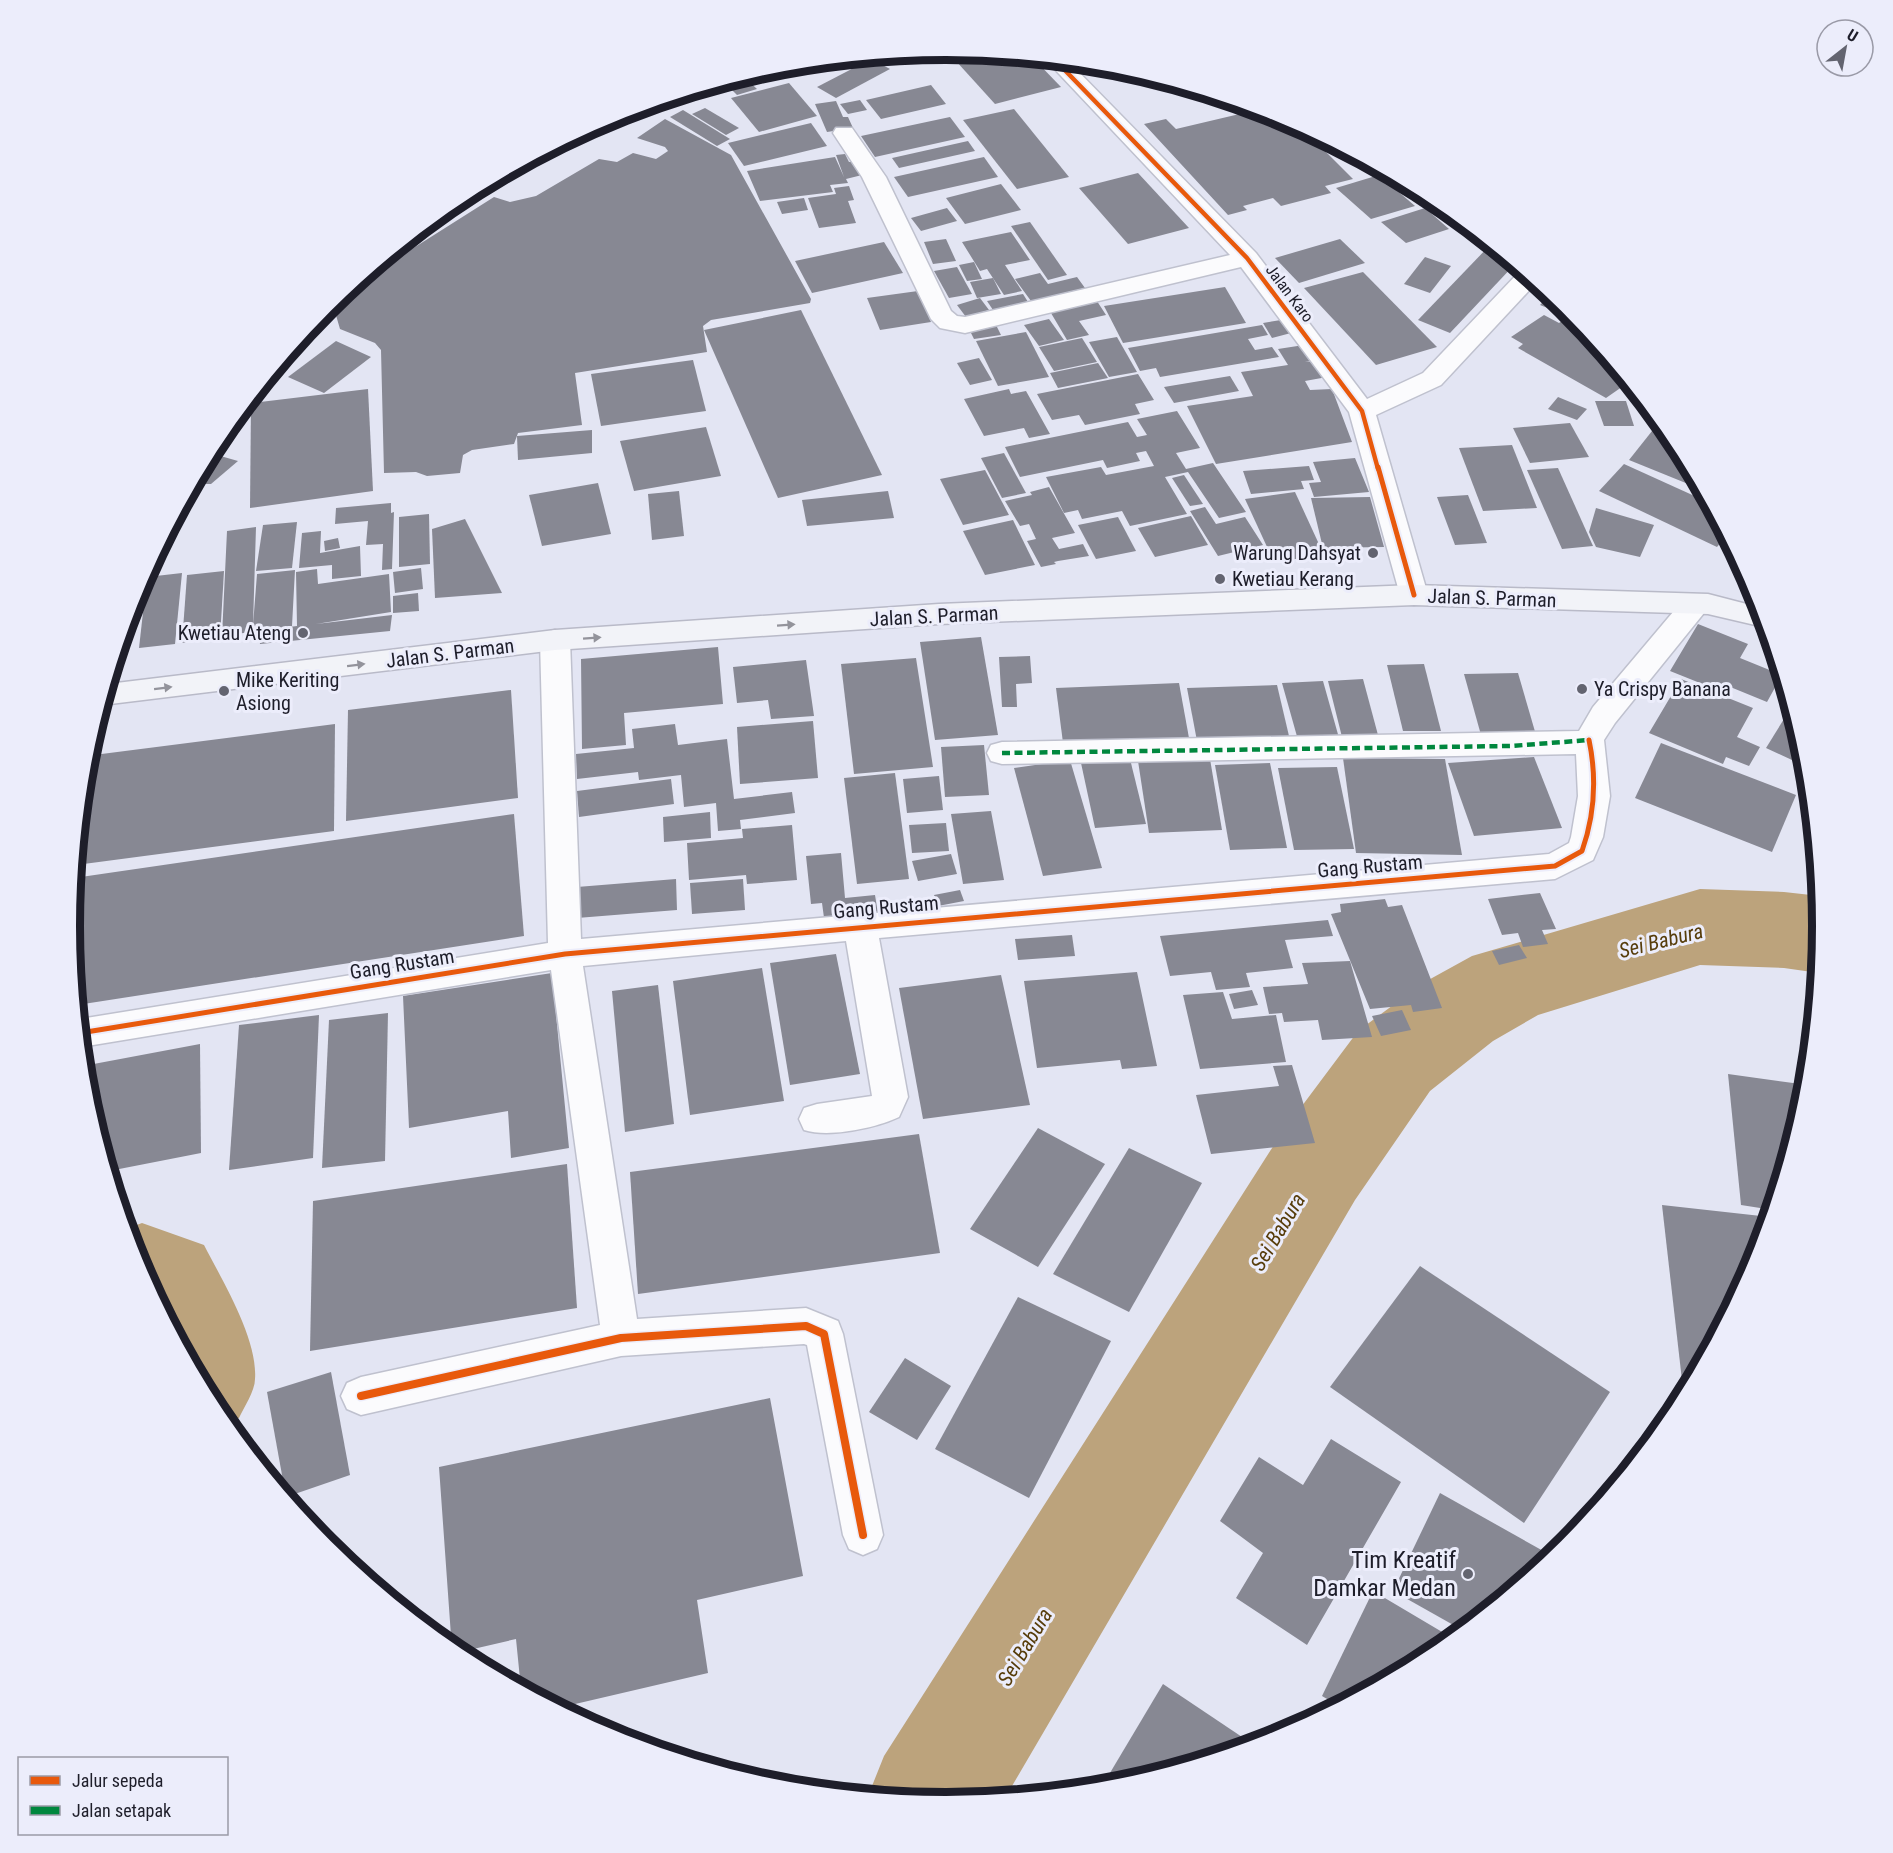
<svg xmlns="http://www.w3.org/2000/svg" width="1893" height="1853" viewBox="0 0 1893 1853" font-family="'Roboto Condensed',sans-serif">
<rect width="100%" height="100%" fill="#e3e5f3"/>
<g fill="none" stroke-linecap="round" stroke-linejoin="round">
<g fill="#bca37c" fill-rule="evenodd">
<path d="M1700 889 1784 892 1820 896 1823 927 1819 973 1784 968 1700 965 1538 1015 1493 1041 1430 1091 1355 1200 1005 1798 946 1804 868 1796 884 1756 1281 1134 1358 1031 1423 983 1472 956Z"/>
<path d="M142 1223 204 1245C222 1280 258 1339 255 1379 255 1391 244 1407 239 1418L225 1423 217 1413 136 1262 126 1229Z"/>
</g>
</g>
<g fill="#878893">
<path d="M946 50 1033 58 1061 87 995 104Z"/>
<path d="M867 57 845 66 838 60Z"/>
<path d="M871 59 890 69 836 98 817 87Z"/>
<path d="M794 64 802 71 769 82 757 72Z"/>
<path d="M743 76 757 89 737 95 724 82Z"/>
<path d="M789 83 817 116 759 132 731 98Z"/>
<path d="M931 85 946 104 881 119 866 100Z"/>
<path d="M860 100 867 110 848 114 840 104Z"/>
<path d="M836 101 843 117H848L853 128 827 132 815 104Z"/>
<path d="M705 108 739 128 726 135 692 114Z"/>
<path d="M1014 109 1069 177 1017 189 963 120Z"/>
<path d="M683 110 730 139 717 146 670 117Z"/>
<path d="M1248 112 1255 119 1275 114 1299 125 1353 179 1325 186 1331 193 1281 206 1273 198 1243 206 1247 210 1228 215 1144 124 1166 119 1176 129Z"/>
<path d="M950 117 965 137 875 157 861 136Z"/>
<path d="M665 119 731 155 811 299 810 303 711 320 703 326 707 352 575 373 582 425 518 433 514 444 472 450 463 455 460 473 427 476 416 472 384 473 381 350 375 343 340 329 333 305 355 285 494 197 510 202 536 196 599 159 617 162 633 153 656 159 668 151 665 147 637 138Z"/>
<path d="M811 123 827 146 744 166 728 143Z"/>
<path d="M968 141 975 151 899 168 892 158Z"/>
<path d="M845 154 849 162 860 160 866 174 846 179 848 183 830 185 833 192 760 201 747 171 835 157 844 177 836 155Z"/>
<path d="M984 157 998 177 908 197 894 177Z"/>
<path d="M1138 173 1189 228 1128 244 1079 188Z"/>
<path d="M1379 175 1415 206 1371 219 1336 188Z"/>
<path d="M1001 184 1021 210 965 224 946 198Z"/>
<path d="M849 186 854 200 848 201 856 223 819 228 808 198 836 194 834 188Z"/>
<path d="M804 198 808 210 782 214 777 202Z"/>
<path d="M947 208 957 221 921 231 911 218Z"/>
<path d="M1425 208 1449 229 1406 243 1381 222Z"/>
<path d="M1030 222 1067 275 1048 280 1011 226Z"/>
<path d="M1011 232 1030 260 1005 265 1022 291 1004 295 987 269 980 271 962 242Z"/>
<path d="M946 239 956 261 933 264 924 242Z"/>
<path d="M1340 239 1365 263 1299 283 1275 258Z"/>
<path d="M884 242 903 273 812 293 795 261Z"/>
<path d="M1491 244 1515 264 1450 333 1418 320Z"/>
<path d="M1425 257 1451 266 1430 293 1404 284Z"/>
<path d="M974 262 982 279 967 281 959 265Z"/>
<path d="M957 267 972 294 949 298 934 271Z"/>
<path d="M1363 272 1437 347 1376 365 1304 288Z"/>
<path d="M1040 273 1048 284 1077 277 1085 288 1031 301 1015 279Z"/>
<path d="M993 278 1001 294 977 298 970 282Z"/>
<path d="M1225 287 1246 323 1123 343 1104 306Z"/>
<path d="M918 291 931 322 880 330 867 298Z"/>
<path d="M1023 294 1028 302 993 310 987 301Z"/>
<path d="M1551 294 1567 307 1578 320 1540 305Z"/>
<path d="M980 298 989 310 966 317 957 305Z"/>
<path d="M1095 298 1106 315 1079 321 1089 335 1067 340 1048 308Z"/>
<path d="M801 310 882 475 778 498 704 330Z"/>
<path d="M1544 315 1559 323 1562 321 1591 336 1629 382 1606 398 1518 348 1523 344 1511 337Z"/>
<path d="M1049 319 1064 340 1039 346 1024 325Z"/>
<path d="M1281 320 1291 333 1272 338 1263 323Z"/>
<path d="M996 325 1001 335 974 339 969 329Z"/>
<path d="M1262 325 1268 335 1248 339 1255 350 1272 347 1279 357 1160 377 1156 368 1140 371 1128 348Z"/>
<path d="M1026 332 1049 377 998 386 976 341Z"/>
<path d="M1117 337 1137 372 1109 377 1089 342Z"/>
<path d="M1082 338 1097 362 1054 371 1039 347Z"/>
<path d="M336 341 371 357 324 393 288 377Z"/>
<path d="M1304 345 1314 360 1305 362 1315 361 1327 377 1305 381 1310 390 1332 389 1352 442 1216 464 1187 406 1253 396 1241 372 1288 365 1278 349Z"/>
<path d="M979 358 992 380 970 385 957 363Z"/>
<path d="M693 360 706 411 601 426 591 374Z"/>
<path d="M1098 363 1108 378 1058 388 1050 373Z"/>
<path d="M1138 374 1154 400 1135 404 1140 414 1085 425 1079 415 1052 420 1037 394Z"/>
<path d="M1230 376 1239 391 1174 403 1164 387Z"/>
<path d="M368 389 373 491 250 508 251 403Z"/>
<path d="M1009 389 1011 394 1026 391 1050 434 1029 438 1024 428 984 436 964 399Z"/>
<path d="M1558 397 1587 409 1577 420 1548 409Z"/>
<path d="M1595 401H1626L1634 426H1604Z"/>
<path d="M1177 411 1200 448 1176 453 1186 469 1213 463 1246 512 1219 518 1188 472 1165 477 1187 514 1130 526 1122 511 1082 519 1078 510 1064 513 1046 477 1101 467 1106 475 1154 466 1146 451 1136 453 1140 461 1107 468 1103 460 1020 477 1005 447 1128 422 1137 437 1147 435 1137 419Z"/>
<path d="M1570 423 1589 457 1530 463 1513 428Z"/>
<path d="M1656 426 1669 431 1676 440 1703 490 1629 460Z"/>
<path d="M706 427 721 476 634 491 620 441Z"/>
<path d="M592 430V453L518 460 517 436Z"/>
<path d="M1512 445 1537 508 1483 511 1459 448Z"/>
<path d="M210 453 238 461 211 484H193Z"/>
<path d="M1004 453 1026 493 1002 498 981 458Z"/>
<path d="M1355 458 1369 492 1314 497 1309 483 1321 482 1313 462Z"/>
<path d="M1624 464 1710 503 1727 535 1717 547 1599 491Z"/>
<path d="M1309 466 1314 480 1301 481 1304 489 1251 494 1243 471Z"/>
<path d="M1558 468 1593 546 1562 549 1527 470Z"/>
<path d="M985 470 1009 515 963 525 940 479Z"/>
<path d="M1184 475 1203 504 1190 506 1172 478Z"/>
<path d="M598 483 611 534 542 546 529 495Z"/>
<path d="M1049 487 1075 533 1052 538 1059 549 1083 544 1089 556 1058 561 1054 562 1056 564 1041 567 1027 541 1036 539 1029 524 1020 526 1005 501 1032 495 1030 492Z"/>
<path d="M679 491 684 536 652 540 648 494Z"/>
<path d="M888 491 894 518 807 526 802 500Z"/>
<path d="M1295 492 1324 555 1274 562 1245 499Z"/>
<path d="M1468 495 1487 543 1455 545 1437 497Z"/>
<path d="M1370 497 1384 547 1323 548 1311 498Z"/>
<path d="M391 503V513L394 512 392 569 382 570 383 544 366 545 368 521 335 524 336 508Z"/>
<path d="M1205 507 1216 524 1245 517 1263 545 1218 556 1190 511Z"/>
<path d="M1596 508 1654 525 1640 557 1596 547 1589 532Z"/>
<path d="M429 514 430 564 399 567V517Z"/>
<path d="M1191 516 1208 545 1155 557 1138 528Z"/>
<path d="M1118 517 1136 551 1096 559 1078 525Z"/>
<path d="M465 519 502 593 435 598 432 529Z"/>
<path d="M1013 520 1035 565 985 575 963 531Z"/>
<path d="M297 522 292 568 256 571 263 525Z"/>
<path d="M256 527 253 625 257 574 295 570 292 626 222 636 227 531Z"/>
<path d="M321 531 320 553 360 546 361 576 332 579V565L299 568 302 533Z"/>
<path d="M338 538 340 548 325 551 324 541Z"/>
<path d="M421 568 423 589 395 593 393 572Z"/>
<path d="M317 569 318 584 389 574 391 612 316 624 392 615 390 631 260 644 258 631 297 626 296 572Z"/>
<path d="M224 571 220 638 182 643 187 575Z"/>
<path d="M182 573 175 644 139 648 147 577Z"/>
<path d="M418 593 419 611 393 613V596Z"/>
<path d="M1698 624 1748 644 1740 658 1782 675 1767 702 1723 684 1720 691 1670 671Z"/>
<path d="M981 637 998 735 935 740 920 642Z"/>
<path d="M718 647 723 704 624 713 626 745 582 749 581 659Z"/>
<path d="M1030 656 1032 683 1016 684 1017 707H1002L999 657Z"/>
<path d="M916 658 933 767 854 774 841 664Z"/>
<path d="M806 660 814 716 771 719 768 700 737 703 733 667Z"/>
<path d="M1424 664 1441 731H1403L1387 665Z"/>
<path d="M1518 673 1536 735H1481L1464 674Z"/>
<path d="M1363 679 1378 735 1342 737 1328 681Z"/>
<path d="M1681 679 1753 708 1737 737 1760 747 1749 766 1726 757 1723 764 1649 733Z"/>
<path d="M1323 681 1339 738 1298 740 1282 683Z"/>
<path d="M1179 683 1189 738 1063 743 1056 688Z"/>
<path d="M1277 685 1289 736 1197 741 1187 688Z"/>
<path d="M511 690 518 798 346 821 348 710Z"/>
<path d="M1792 706 1807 756 1805 766 1766 748Z"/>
<path d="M813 721 818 778 740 784 737 727Z"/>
<path d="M335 724 334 831 76 865 86 756Z"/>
<path d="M675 724 678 745 727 739 734 799 792 792 795 813 740 820 741 829 718 831 716 803 684 807 681 775 639 780 638 772 577 779 576 754 634 748 632 729Z"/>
<path d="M1661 743 1796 795 1772 852 1635 798Z"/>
<path d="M984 745 989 795 945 797 941 747Z"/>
<path d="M1534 757 1562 828 1474 836 1448 763Z"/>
<path d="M1343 758 1445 759 1462 855 1356 853Z"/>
<path d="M1130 759 1146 824 1095 828 1081 763Z"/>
<path d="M1210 759 1222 830 1149 833 1138 761Z"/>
<path d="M1070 760 1102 868 1043 876 1014 768Z"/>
<path d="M1270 763 1287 848 1230 850 1215 765Z"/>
<path d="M1337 767 1354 849 1294 850 1278 768Z"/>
<path d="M895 773 909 879 857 884 844 778Z"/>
<path d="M939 776 943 810 907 813 903 779Z"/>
<path d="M671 779 674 804 579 817 577 791Z"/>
<path d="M991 811 1004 880 963 884 951 814Z"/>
<path d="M710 812 711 838 664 842 663 817Z"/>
<path d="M514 814 524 936 77 1005 70 926 74 878Z"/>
<path d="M946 823 949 851 912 853 909 825Z"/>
<path d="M792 825 797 880 747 884 746 875 689 880 687 843 743 838 742 829Z"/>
<path d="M841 853 845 898 875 895 879 920 825 925 822 903 811 904 806 856Z"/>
<path d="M951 854 957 874 918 881 912 861Z"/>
<path d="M676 879 677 910 577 918V887Z"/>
<path d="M743 879 745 910 692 914 690 883Z"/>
<path d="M960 890 964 901 938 906 934 895Z"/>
<path d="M1540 893 1556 929 1542 930 1548 944 1523 947 1518 933 1502 935 1488 899Z"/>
<path d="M1385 899 1388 907 1402 905 1442 1008 1413 1012 1411 1005 1370 1009 1331 914 1341 912 1340 904Z"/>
<path d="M1328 920 1333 936 1285 940 1293 968 1246 973 1250 987 1216 990 1211 972 1170 976 1160 936Z"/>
<path d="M1072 935 1075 956 1018 960 1015 939Z"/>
<path d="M1519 945 1527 958 1499 965 1492 951Z"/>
<path d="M836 954 860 1074 790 1085 770 963Z"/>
<path d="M1350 961 1372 1037 1322 1040 1318 1020 1284 1022 1282 1013 1269 1014 1263 987 1308 984 1302 963Z"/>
<path d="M762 968 784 1101 690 1115 673 981Z"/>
<path d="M1137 972 1157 1066 1122 1069 1120 1060 1037 1068 1024 981Z"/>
<path d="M552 973 569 1148 511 1158 508 1111 409 1128 403 996Z"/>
<path d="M1001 975 1030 1105 923 1119 899 988Z"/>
<path d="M658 985 674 1124 625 1132 612 991Z"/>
<path d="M1252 990 1258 1005 1234 1009 1229 994Z"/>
<path d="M1223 992 1232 1019 1276 1015 1286 1062 1200 1069 1183 995Z"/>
<path d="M1402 1010 1411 1030 1381 1036 1372 1016Z"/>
<path d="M388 1013 385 1161 322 1168 329 1020Z"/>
<path d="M319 1015 313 1158 229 1170 239 1025Z"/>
<path d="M200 1044 201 1153 109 1171 86 1097 83 1066Z"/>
<path d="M1292 1065 1315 1143 1211 1154 1196 1095 1279 1086 1273 1066Z"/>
<path d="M1728 1074 1808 1085 1807 1098 1773 1210 1741 1205Z"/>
<path d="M1038 1128 1105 1164 1038 1267 970 1229Z"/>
<path d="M919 1134 940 1253 638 1294 630 1172Z"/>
<path d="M1129 1148 1202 1183 1129 1312 1053 1274Z"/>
<path d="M567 1164 577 1308 310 1351 313 1201Z"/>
<path d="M1662 1205 1770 1217 1757 1262 1684 1398Z"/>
<path d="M1420 1266 1610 1392 1524 1523 1330 1387Z"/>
<path d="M1018 1297 1111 1341 1029 1498 935 1449Z"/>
<path d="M905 1358 951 1386 917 1440 869 1412Z"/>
<path d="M331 1372 350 1475 286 1497 267 1392Z"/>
<path d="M770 1398 803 1576 697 1600 708 1673 558 1708 521 1689 516 1639 456 1653 452 1650 439 1467Z"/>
<path d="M1331 1439 1401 1482 1307 1645 1236 1598 1263 1553 1220 1521 1259 1457 1303 1485Z"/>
<path d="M1440 1493 1554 1557 1464 1631 1393 1591Z"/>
<path d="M1373 1591 1454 1639 1433 1656 1339 1706 1322 1696Z"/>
<path d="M1163 1684 1254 1745 1117 1787 1101 1788Z"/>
</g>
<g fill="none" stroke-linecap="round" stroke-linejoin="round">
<defs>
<g id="street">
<path d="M1045 59 1069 62 1256 253 1367 399 1423 373 1520 271 1537 282 1441 385 1376 415 1428 595 1424 602 1414 605 1404 602 1400 595 1349 412 1241 267 965 333 940 328 931 319 862 177 833 133 836 128H852L886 177 951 311 957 316 965 317 1230 255Z"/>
<path d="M1694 596 1704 599 1708 606 1704 613 1615 723 1604 740 1610 796 1603 837 1593 860 1555 879 879 938 908 1097 899 1117C876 1128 829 1138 804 1130L799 1119 804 1108 817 1104 872 1096 846 941 583 966 637 1319 806 1308 838 1321 843 1334 883 1535 877 1549 863 1555 849 1549 843 1535 807 1345 804 1344 621 1356 361 1415 347 1409 341 1396 347 1383 361 1377 600 1325 551 970 81 1047 80 1019 548 943 540 640 545 633 555 630 565 633 570 640 581 939 1549 854 1569 843 1571 837 1578 796 1576 754 1002 764 991 761 987 753 991 745 1002 742 1579 731 1593 707 1684 599Z"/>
</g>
<path id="primary" d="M1414 585 1708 594 1762 608 1768 628 1708 614 1414 605 939 624 555 650 102 705 108 684 555 630 939 604Z"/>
</defs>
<use href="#street" stroke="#bfc1ce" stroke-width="3"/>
<use href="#primary" stroke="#b9bac8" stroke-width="3"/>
<use href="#street" fill="#fbfbfd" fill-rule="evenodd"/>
<use href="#primary" fill="#f2f3f8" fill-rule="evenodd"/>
<path stroke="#00873e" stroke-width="4.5" stroke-dasharray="8 4.5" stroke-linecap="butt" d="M1002 753 1511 746 1589 740"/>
<defs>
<path id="cycleway-far2" d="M1055 60 1247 258 1362 411 1378 469"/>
<g id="cycleway-far1">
<path d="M1378 467 1414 595"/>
<path d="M80 1033 565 954 1555 866 1582 851C1595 814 1597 778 1589 740"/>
</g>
<path id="cycleway" d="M361 1396 621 1338 806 1326 824 1334 863 1535"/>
</defs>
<use href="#cycleway-far2" stroke="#ecedfb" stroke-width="8"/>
<use href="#cycleway-far1" stroke="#ecedfb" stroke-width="9"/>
<use href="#cycleway" stroke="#ecedfb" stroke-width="11"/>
<use href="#cycleway-far2" stroke="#e8590c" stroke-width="4.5"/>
<use href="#cycleway-far1" stroke="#e8590c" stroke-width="5"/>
<use href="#cycleway" stroke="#e8590c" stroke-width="8"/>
</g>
<defs><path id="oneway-solid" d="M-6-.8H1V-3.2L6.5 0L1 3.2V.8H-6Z" transform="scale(1.5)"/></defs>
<g fill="#93939b">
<use href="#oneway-solid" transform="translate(786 625) rotate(-4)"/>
<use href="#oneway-solid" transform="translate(592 638) rotate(-4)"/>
<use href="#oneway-solid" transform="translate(356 665) rotate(-7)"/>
<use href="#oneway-solid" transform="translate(163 688) rotate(-7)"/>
</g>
<g fill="#636470" stroke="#ecedfb" stroke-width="2">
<circle cx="1373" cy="553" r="6"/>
<circle cx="1220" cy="579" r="6"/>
<circle cx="303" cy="633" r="6"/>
<circle cx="1582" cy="689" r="6"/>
<circle cx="224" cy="691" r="6"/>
<circle cx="1468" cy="1574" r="6"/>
</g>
<g text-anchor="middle" stroke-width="6" stroke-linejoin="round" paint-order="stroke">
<g font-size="16" fill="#1e1e2a" stroke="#ecedfb">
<text transform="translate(1290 293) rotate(53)" y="6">Jalan Karo</text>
</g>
<g font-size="20" fill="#1e1e2a" stroke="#ecedfb" text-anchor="start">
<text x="1361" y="560" text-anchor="end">Warung Dahsyat</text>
<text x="1232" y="586">Kwetiau Kerang</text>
<text x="291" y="640" text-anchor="end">Kwetiau Ateng</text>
<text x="236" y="687">Mike Keriting<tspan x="236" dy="23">Asiong</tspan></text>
<text x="1594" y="696">Ya Crispy Banana</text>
</g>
<g font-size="20" fill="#1e1e2a" stroke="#ecedfb">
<text transform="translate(1492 598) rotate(2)" y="7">Jalan S. Parman</text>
<text transform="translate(934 616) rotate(-3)" y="7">Jalan S. Parman</text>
<text transform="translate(450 653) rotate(-7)" y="7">Jalan S. Parman</text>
<text transform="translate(1370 866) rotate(-5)" y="7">Gang Rustam</text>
<text transform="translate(886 907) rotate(-5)" y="7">Gang Rustam</text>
<text transform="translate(402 964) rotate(-9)" y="7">Gang Rustam</text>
</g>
<g font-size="21" font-style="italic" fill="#573d0b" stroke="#ecedfb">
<text transform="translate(1661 941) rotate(-14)" y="7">Sei Babura</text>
<text transform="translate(1278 1232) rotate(-59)" y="7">Sei Babura</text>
<text transform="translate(1025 1647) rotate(-59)" y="7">Sei Babura</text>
</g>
<g font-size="24" fill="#1e1e2a" stroke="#ecedfb" text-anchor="end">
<text x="1456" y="1568">Tim Kreatif<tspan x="1456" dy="28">Damkar Medan</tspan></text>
</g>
</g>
<path d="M0 0H1893V1853H0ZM80 926a866 866 0 1 1 1732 0a866 866 0 1 1-1732 0Z" fill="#ecedfb" fill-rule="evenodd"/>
<path fill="none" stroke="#1e1e2a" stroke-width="8" d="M80 926a866 866 0 1 1 1732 0a866 866 0 1 1-1732 0Z"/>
<rect x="18" y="1757" width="210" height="78" fill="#ecedfb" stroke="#9a9aa7" stroke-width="1.5"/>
<rect x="30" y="1776" width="30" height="9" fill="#e8590c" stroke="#9a9aa7" stroke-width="1.5"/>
<text x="72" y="1787" font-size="18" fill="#1e1e2a">Jalur sepeda</text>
<rect x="30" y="1806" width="30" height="9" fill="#00873e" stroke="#9a9aa7" stroke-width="1.5"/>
<text x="72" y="1817" font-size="18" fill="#1e1e2a">Jalan setapak</text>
<g transform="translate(1845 48) rotate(31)"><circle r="28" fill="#ecedfb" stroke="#9a9aa7" stroke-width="1.5"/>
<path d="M0-4.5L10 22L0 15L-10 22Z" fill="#636470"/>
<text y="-9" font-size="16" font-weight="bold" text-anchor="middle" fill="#1e1e2a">U</text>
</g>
</svg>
